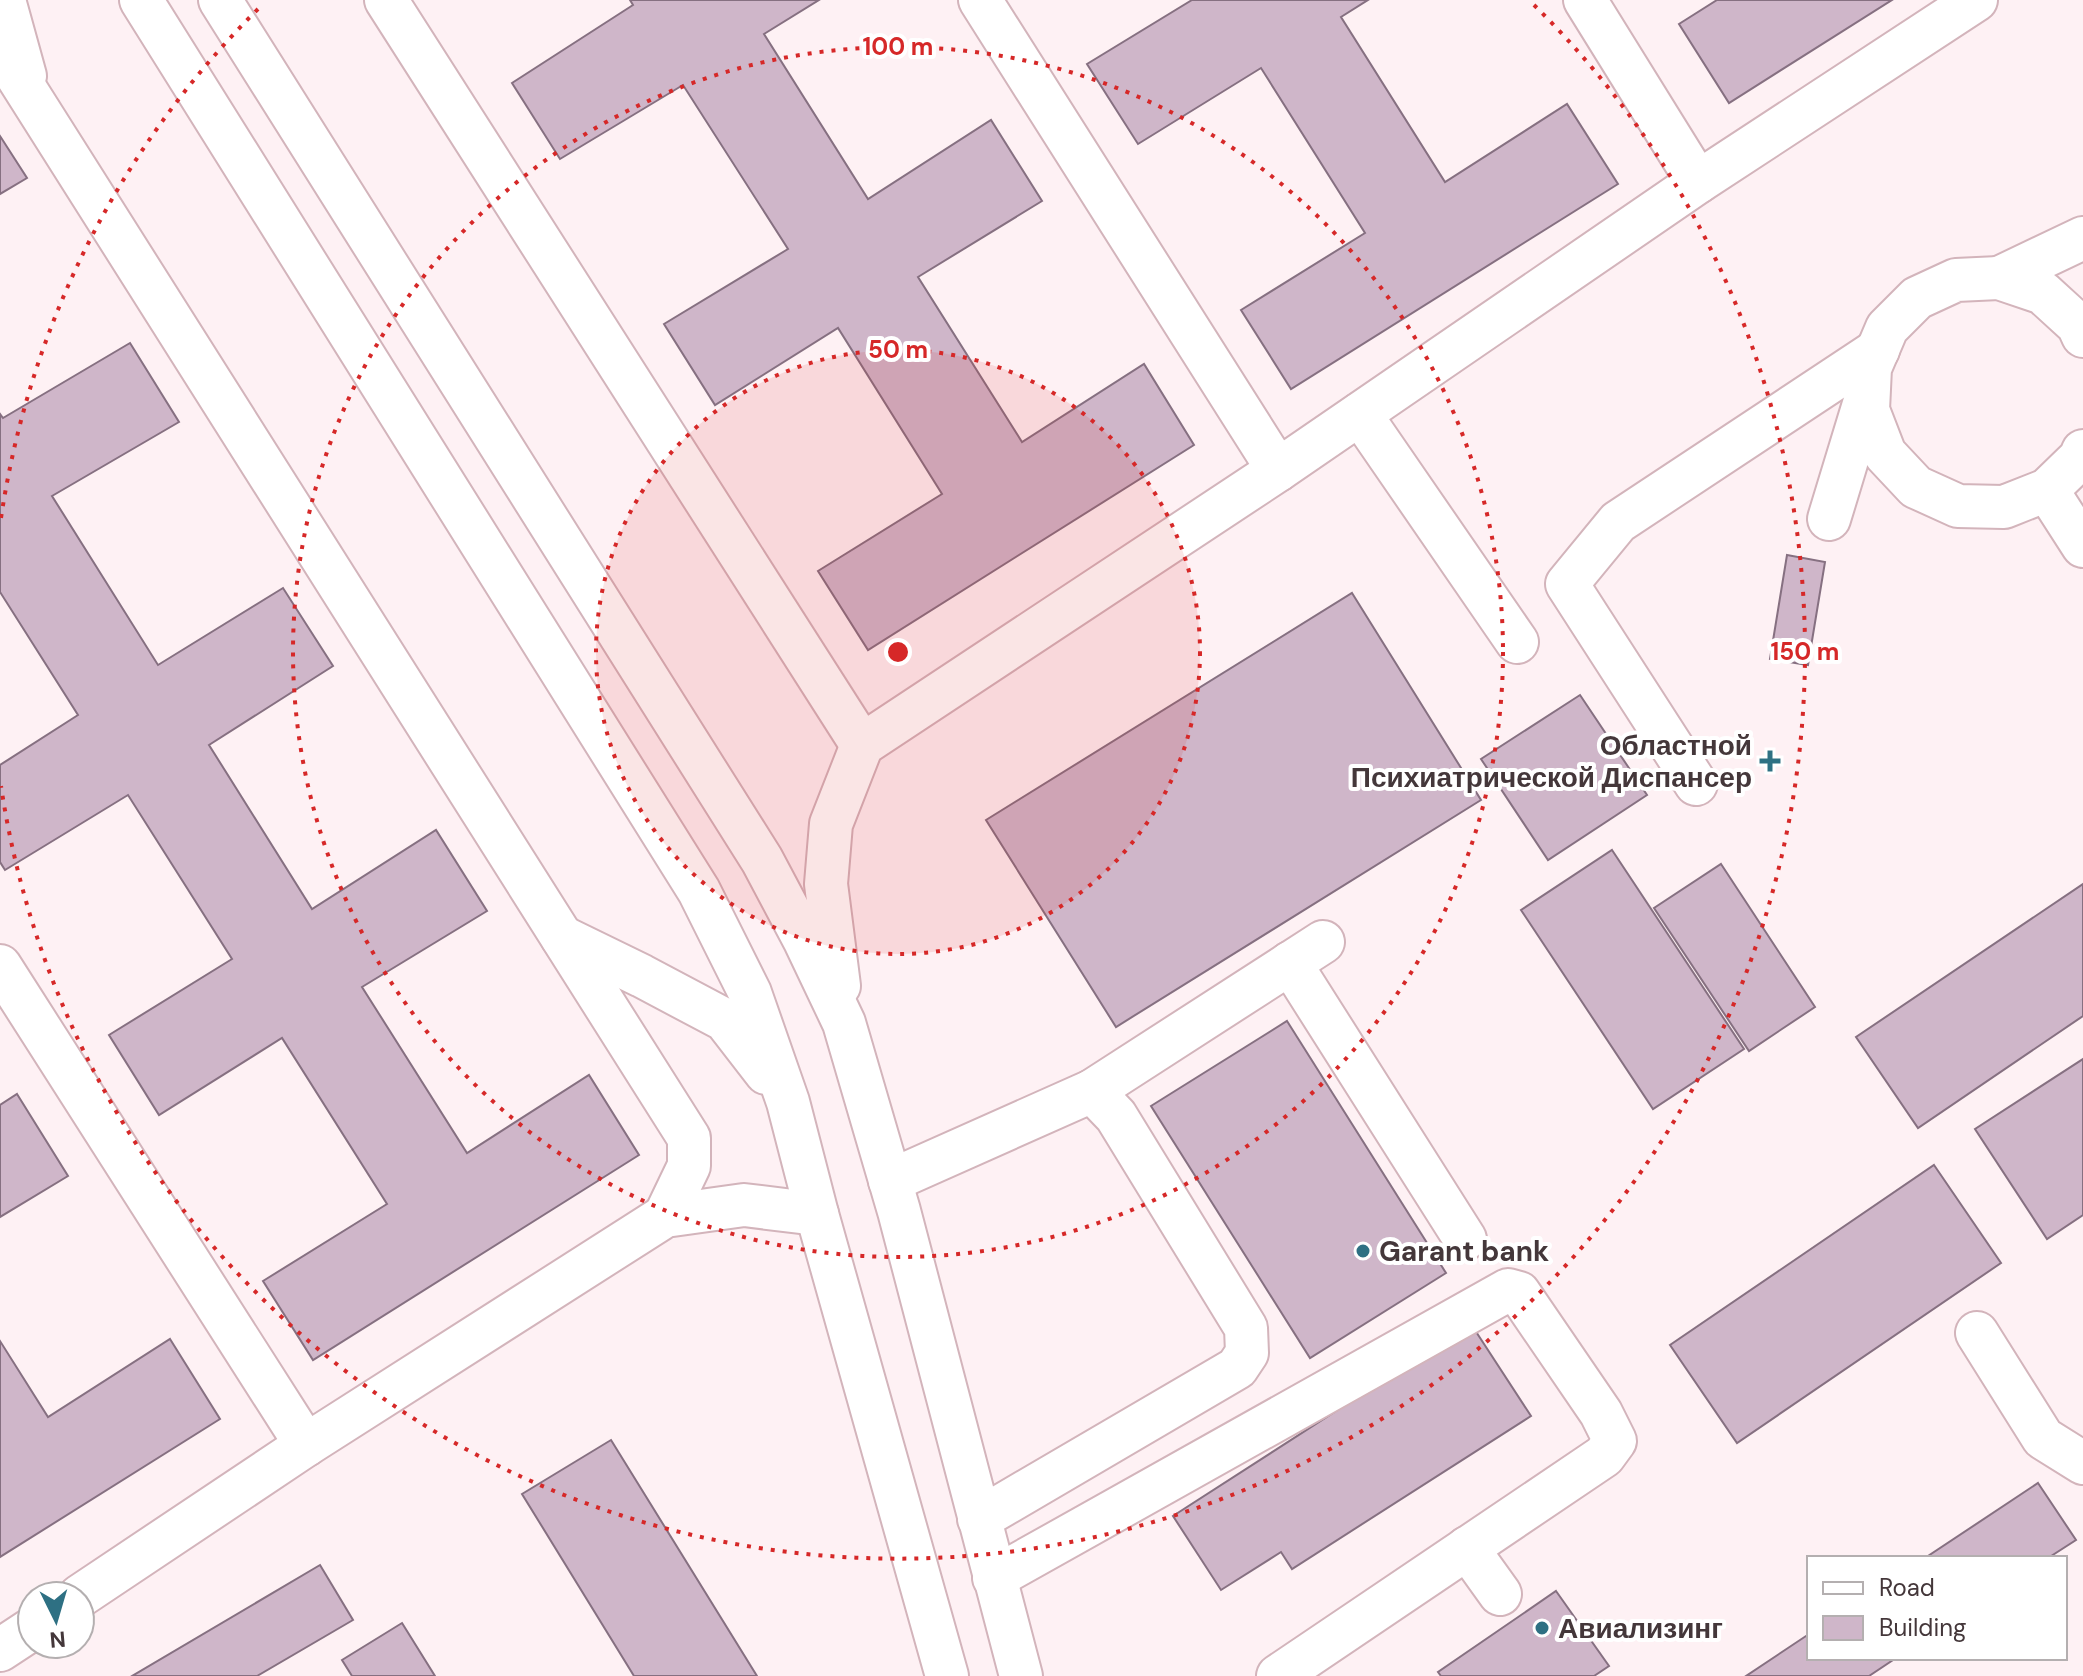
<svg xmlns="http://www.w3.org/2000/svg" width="2083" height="1676" viewBox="0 0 2083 1676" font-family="'DM Sans',sans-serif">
<rect width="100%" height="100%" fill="#fef1f4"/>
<g fill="#cfb6c9" stroke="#867081" stroke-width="2">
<path d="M630 0H819L764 34 868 199 991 120 1042 201 918 277 1022 442 1144 364 1194 445 868 650 818 571 942 494 838 328 715 405 664 324 788 249 683 85 560 159 512 83 633 5Z"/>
<path d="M1192 0H1368L1341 17 1445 182 1567 104 1618 184 1291 389 1241 310 1365 233 1261 68 1138 144 1087 64Z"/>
<path d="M1717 0H1892L1729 103 1679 24Z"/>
<path d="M0 136 27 178 0 194Z"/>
<path d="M130 343 179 422 52 496 158 665 283 588 333 666 209 745 312 909 436 830 487 911 362 987 467 1153 589 1075 639 1155 313 1360 263 1281 387 1204 282 1038 159 1115 109 1035 232 959 128 795 5 870 0 862V765L78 715 0 592V414L3 418Z"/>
<path d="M1787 555 1825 562 1808 665 1770 659Z"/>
<path d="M1352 593 1481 800 1116 1027 986 820Z"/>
<path d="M1580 695 1647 795 1548 860 1481 759Z"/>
<path d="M1612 850 1744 1049 1653 1109 1521 910Z"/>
<path d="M1721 864 1815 1007 1749 1051 1654 908Z"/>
<path d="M2083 884V1016L1918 1128 1856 1037Z"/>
<path d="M1287 1021 1446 1273 1310 1358 1151 1106Z"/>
<path d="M2083 1059V1215L2047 1239 1975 1129Z"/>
<path d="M17 1094 68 1176 0 1217V1105Z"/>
<path d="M1934 1165 2001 1263 1737 1443 1670 1345Z"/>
<path d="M1471 1324 1531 1416 1292 1569 1281 1552 1221 1590 1173 1516Z"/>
<path d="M170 1339 220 1419 0 1557V1341L48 1417Z"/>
<path d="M611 1440 757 1676H634L522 1494Z"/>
<path d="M2038 1483 2076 1540 2048 1558H1925Z"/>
<path d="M320 1565 353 1620 257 1676H132Z"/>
<path d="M1556 1591 1609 1666 1594 1676H1441L1438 1672Z"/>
<path d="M402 1623 435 1676H352L342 1660Z"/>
<path d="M1809 1634V1658H1896L1869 1676H1746Z"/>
</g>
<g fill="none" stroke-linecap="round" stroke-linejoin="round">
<defs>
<g id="minor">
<path d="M4 0 25 76"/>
<path d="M141 0 699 891 750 993 788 1102 817 1214 947 1676"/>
<path d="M220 0 762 860 805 941 844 1023 899 1211 1021 1676"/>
<path d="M386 0 862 745"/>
<path d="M980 0 1278 470"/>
<path d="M1585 0 1698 182"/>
<path d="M0 49 689 1138V1166L665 1216"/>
<path d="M1999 278 2083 238"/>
<path d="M2083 336 2078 325 2043 293 1999 278 1956 280 1917 298 1887 328 1870 368 1868 410 1885 454 1916 487 1958 506 2004 507 2047 490 2080 458 2083 451"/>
<path d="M1360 414 1517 642"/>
<path d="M2047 490 2083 546"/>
<path d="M1829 519 1867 394"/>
<path d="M1696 784 1567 584 1618 522 1878 350"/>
<path d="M562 937 642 976 725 1020 766 1073"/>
<path d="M1290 963 1465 1239"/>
<path d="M0 966 306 1445"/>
<path d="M839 986 826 884 831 824 862 745 1278 470 1698 182 1976 0"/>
<path d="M1092 1091 1323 942"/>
<path d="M890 1181 1092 1091 1116 1116 1246 1328 1247 1353 1237 1368 979 1519"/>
<path d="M1977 1333 2043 1438 2083 1463"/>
<path d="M1467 1548 1500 1594"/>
<path d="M994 1578 1508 1290 1519 1293 1601 1413 1615 1441 1604 1456 1278 1676"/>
<path d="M80 1596 306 1445 665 1216 744 1205 817 1214"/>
<path d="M0 1650 32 1629"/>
</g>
</defs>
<use href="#minor" stroke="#d3b4bb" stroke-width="46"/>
<use href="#minor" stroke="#fff" stroke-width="42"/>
</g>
<circle cx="898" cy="652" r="302" fill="#d62828" fill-opacity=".12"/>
<g fill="none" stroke="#d62828" stroke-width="4" stroke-dasharray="4 8">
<circle cx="898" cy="652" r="302"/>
<circle cx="898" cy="652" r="605"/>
<path d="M1 518A907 907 0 0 1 262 5M1534 5A907 907 0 1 1 1 786"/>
</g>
<g fill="#2e7083" stroke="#fff" stroke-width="3">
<path d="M1766 749h8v8h8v8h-8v8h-8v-8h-8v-8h8z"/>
<circle cx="1363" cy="1251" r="8"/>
<circle cx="1542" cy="1628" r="8"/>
</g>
<g text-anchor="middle" stroke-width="8" stroke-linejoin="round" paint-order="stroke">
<g font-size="28" font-weight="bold" fill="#44373a" stroke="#fff" text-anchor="start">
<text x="1752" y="755" text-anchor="end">Областной<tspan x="1752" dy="32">Психиатрической Диспансер</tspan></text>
<text x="1379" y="1261">Garant bank</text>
<text x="1558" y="1638">Авиализинг</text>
</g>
</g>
<circle cx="898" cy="652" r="12" fill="#d62828" stroke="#fff" stroke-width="4"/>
<g font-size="24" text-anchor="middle" font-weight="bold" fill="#d62828" stroke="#fff" stroke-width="8" stroke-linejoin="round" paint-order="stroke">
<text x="898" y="55">100 m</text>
<text x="898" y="358">50 m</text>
<text x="1805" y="660">150 m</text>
</g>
<rect x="1807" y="1556" width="260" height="104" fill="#ffffff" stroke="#b4afb0" stroke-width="2"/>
<rect x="1823" y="1582" width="40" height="12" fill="#ffffff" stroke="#b4afb0" stroke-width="2"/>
<text x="1879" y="1596" font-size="24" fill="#44373a">Road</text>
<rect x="1823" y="1616" width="40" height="24" fill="#cfb6c9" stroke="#b4afb0" stroke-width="2"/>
<text x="1879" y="1636" font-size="24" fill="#44373a">Building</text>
<g transform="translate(56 1620) rotate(175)"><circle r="38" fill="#ffffff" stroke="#b4afb0" stroke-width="2"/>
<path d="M0-6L14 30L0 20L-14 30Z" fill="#2e7083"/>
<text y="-12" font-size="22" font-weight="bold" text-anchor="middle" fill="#44373a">N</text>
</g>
</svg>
